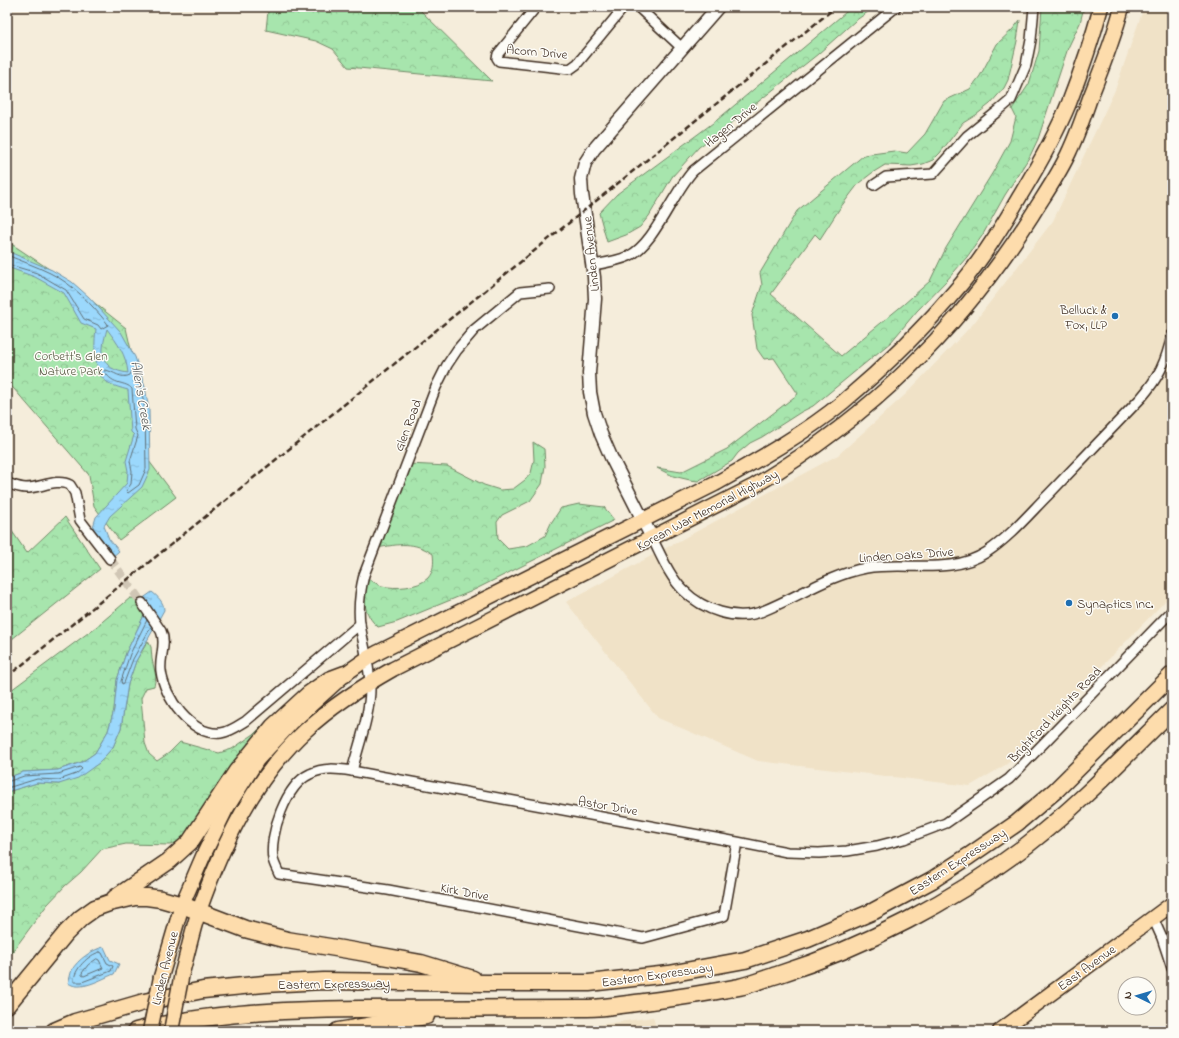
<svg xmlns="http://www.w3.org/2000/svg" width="1179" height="1038" viewBox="0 0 1179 1038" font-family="'Indie Flower',sans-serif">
<defs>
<pattern id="forest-crowns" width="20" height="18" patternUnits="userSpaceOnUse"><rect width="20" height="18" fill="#a7e5ad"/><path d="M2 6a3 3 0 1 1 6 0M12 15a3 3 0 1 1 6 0" fill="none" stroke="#91c594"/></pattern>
<pattern id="water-ripples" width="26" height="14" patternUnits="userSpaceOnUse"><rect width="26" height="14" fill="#9bd8fc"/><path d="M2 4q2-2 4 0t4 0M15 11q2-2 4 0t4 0" fill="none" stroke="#86bad8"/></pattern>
</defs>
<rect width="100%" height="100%" fill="#f5eddb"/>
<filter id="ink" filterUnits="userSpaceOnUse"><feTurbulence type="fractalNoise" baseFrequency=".025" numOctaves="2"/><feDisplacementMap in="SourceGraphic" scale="8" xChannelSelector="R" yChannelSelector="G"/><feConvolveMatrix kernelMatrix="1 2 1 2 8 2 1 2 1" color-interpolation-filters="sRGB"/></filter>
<g filter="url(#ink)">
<g fill="#f0e2c7">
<path d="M1144 7H1172V594L1007 764 970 786 758 761 658 718 566 602 838 455 906 394 973 324 1053 221 1115 90Z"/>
<path d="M653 1017 657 1031H542V1027L598 1025Z"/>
</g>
<g fill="url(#forest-crowns)" stroke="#718866">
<path d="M233 7H417L492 81 348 67 333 49 316 41 266 30 268 11Z"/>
<path d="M852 7H875L855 21 818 54 724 129 699 147 672 177 649 216 640 227 626 235 607 242 599 213 617 194 717 120Z"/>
<path d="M1042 7H1084L1080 23 1068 48 1038 139 1030 156 1005 195 982 236 967 257 947 280 917 311 891 342 813 406 801 412 762 437 750 443 738 453 732 461 698 481 690 480 673 476 657 468 681 472 727 449 798 394 774 358 764 359 757 349 752 315 762 285 760 273 797 211 864 155 894 151 907 153 925 134 944 101 970 89 980 76 997 44 1013 29 1020 20 1017 41 1008 80 1004 88 990 104 976 115 963 123 940 153 933 160 923 164 911 166 885 165 872 173 859 183 840 208 820 239 815 234 771 294 841 356 904 304 930 281 946 248 993 172 1010 141 1016 117 1012 109 1029 84 1039 51Z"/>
<path d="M7 241 67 281 126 328 141 393 149 461 176 497 119 540 94 506 89 475 7 381Z"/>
<path d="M533 442 544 449 545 466 542 484 530 501 502 515 497 522 498 539 508 549 527 546 545 536 551 523 561 508 579 504 604 507 614 520 470 592 397 622 378 627C363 614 362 597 368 579 373 581 378 585 382 586 395 589 418 588 428 578 434 571 434 562 433 554 414 541 399 544 377 548L409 464 447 466 484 485 500 490 513 489 525 480 531 473 534 460Z"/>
<path d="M65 517 100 569 7 643V524L27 553Z"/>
<path d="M130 598 142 599 148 607 126 653 117 680 114 710 108 731 95 753 82 762 58 770 23 772 7 778V693L96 627Z"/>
<path d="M148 641 151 647 152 659 156 677 154 686 146 688 141 698 145 743 149 754 157 761 169 753 180 742 219 753 232 749 254 734 272 716 276 714 235 760 217 787 186 838 170 845 126 844 102 849 81 872 65 886 47 905 7 959V794L10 791 37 783 59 784 99 763 113 747 121 728 128 684 136 661Z"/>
</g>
<g fill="url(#water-ripples)" stroke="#7592a3" fill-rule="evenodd">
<path d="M7 251 52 270 72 282 89 297 121 332 135 357 145 387 149 410 150 470 142 487 110 516 104 526 109 539 119 551 111 558 94 534 93 527 96 517 127 483 128 471 126 461 134 435 131 432 128 390C121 388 113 386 107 382 93 373 94 343 96 329L81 323 64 293 35 277 7 267ZM107 329C118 344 126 354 128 373 99 369 100 353 107 329Z"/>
<path d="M152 592C157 596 164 602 164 610L136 661 128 684 121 728 113 747 99 763 78 778 59 784 37 783 10 791 7 794V778L23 772 58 770 82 762 95 753 108 731 114 710 117 680 126 653 148 607 142 599Z"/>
<path d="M104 947 110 960 119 964 114 974C101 979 81 992 68 983 70 979 70 974 72 970 77 960 93 949 104 947Z"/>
</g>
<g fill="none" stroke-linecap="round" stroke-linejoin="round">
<g stroke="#617077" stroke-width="1">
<path d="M7 255C21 261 36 266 50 273 73 284 91 304 107 323L108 325 101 329 98 325 84 319 66 290 37 273 7 264"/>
<path d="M105 370C114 371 121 380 130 375L132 371H135L141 388 145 410 146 469 139 485 128 493 126 491 131 484 132 471 130 461 138 436 135 429 132 389C126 381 113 386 105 372Z"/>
<path d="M147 620 130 654 121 681 122 684 124 683 133 659 151 627"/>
<path d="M7 782 24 776 58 774 80 767 82 769 76 774 59 780 37 779 7 788"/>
<path d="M100 952 102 953 107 963 113 966 111 971 82 982H74C73 970 89 954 100 952Z"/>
<path d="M97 959 99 960 103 968 84 976 82 975V973L88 965Z"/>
</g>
<path stroke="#d0c6b5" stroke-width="9" stroke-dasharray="9 4.5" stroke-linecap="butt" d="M110 559 142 603"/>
<defs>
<g id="street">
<path d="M536 7 498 54 497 58 499 61 570 69 577 64 624 7"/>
<path d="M638 7 683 49"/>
<path d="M874 185 886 177 933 174 967 136 998 111 1011 100 1026 65 1031 40 1034 7"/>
<path d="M593 265C605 263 618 261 629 256 655 243 672 194 693 171L896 7"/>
<path d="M7 483C13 485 19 488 26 488 40 488 57 478 70 485L75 493 80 520 110 559"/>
<path d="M652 538C661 555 669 576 683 590 703 610 736 622 763 611 798 597 829 575 866 568 906 561 951 576 987 552 1011 536 1029 514 1049 494 1080 462 1110 430 1141 398 1159 377 1166 362 1172 335"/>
<path d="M142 603 161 631C167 643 159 658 161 671 164 697 191 736 221 733 230 732 238 726 246 721L360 624"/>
<path d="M352 771C359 744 371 712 370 684 369 662 363 644 360 624 358 607 360 591 364 575L436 387 447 365 457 350 474 330 520 292 550 289"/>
<path d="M737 842 724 916 643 938 388 890 279 874C277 869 274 864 273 859 269 834 286 785 310 774 323 767 338 769 352 771L737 842 787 852 819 853 847 851 877 846 904 839 946 823 1009 779 1172 611"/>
<path d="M1153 918 1162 938 1172 968"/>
</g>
<path id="secondary" d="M652 538 611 457 601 434 594 413 590 392 589 373 595 299 594 277 582 194 581 179 585 163 594 149 718 7"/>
<g id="primary">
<path d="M182 973C188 952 192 931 199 911 222 845 254 778 306 730 332 706 363 686 393 669L754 486C870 417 960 329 1032 215 1045 194 1060 173 1070 150 1078 133 1084 115 1090 98 1102 68 1114 38 1122 7"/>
<path d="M161 977 182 905 204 854 226 809 257 760 292 722 345 674 368 658 379 652 715 484C759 459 804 434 843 402 886 366 926 326 962 283 984 256 1003 226 1020 196 1038 166 1056 135 1069 103 1081 72 1092 40 1101 7"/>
<path d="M1000 1031 1172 904"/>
</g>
<g id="highway">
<path d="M115 898 169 861 190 842 237 771 273 727 309 694 329 680 345 674"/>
<path d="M7 1005 66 933 81 918 95 908 109 903 135 897H147L161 899 182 905 245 929 287 940 354 951 421 963 473 979"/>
<path d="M54 1031 75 1022 144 1002 203 990 264 984 324 981 487 983H589L669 974 745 960 808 939 874 911 932 880 969 856 1017 823 1056 790 1172 675"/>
<path d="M136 1031C210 1012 286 1010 361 1009 437 1008 512 1009 588 1008 606 1008 625 1004 644 1002 676 998 708 993 739 987 752 984 764 979 777 975 865 947 953 901 1027 845 1079 805 1125 756 1172 710"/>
<path d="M338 1031 426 1016"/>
</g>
</defs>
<use href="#street" stroke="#3b2a1e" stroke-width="12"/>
<use href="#secondary" stroke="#3b2a1e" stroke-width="15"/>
<use href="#primary" stroke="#3b2a1e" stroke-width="17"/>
<use href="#highway" stroke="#3b2a1e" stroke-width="19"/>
<use href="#street" stroke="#fdfcf7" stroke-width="9"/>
<use href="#secondary" stroke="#fdfcf7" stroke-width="12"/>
<use href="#primary" stroke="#fddcac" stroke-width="14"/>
<use href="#highway" stroke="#fddcac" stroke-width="16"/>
<path stroke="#3b2a1e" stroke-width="2.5" stroke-dasharray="6 3" stroke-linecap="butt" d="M7 677 836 7"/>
<defs>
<g id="primary-bridge">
<path d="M150 1031 161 977"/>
<path d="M171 1031 182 973"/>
</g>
</defs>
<use href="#primary-bridge" stroke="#3b2a1e" stroke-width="17" stroke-linecap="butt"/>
<use href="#primary-bridge" stroke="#fddcac" stroke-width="14"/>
</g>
</g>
<g fill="#1f6fb2" stroke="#fdfcf7" stroke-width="1.5">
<circle cx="1115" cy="316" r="4"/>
<circle cx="1069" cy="603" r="4"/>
</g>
<g text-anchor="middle" stroke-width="3" stroke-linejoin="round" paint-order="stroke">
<g font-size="13" fill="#3b2a1e" stroke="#fdfcf7">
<text transform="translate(537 51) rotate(5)" y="5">Acorn Drive</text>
<text transform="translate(730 124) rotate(-39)" y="5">Hagen Drive</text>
<text transform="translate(590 254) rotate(-96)" y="5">Linden Avenue</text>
<text transform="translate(407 425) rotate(-69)" y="5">Glen Road</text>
<text transform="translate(707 509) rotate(-28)" y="5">Korean War Memorial Highway</text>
<text transform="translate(906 554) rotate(-4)" y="5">Linden Oaks Drive</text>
<text transform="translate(1054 714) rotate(-46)" y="5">Brightford Heights Road</text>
<text transform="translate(608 805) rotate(10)" y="5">Astor Drive</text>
<text transform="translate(957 861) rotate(-33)" y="5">Eastern Expressway</text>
<text transform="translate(465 891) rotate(11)" y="5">Kirk Drive</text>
<text transform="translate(1086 967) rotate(-36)" y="5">East Avenue</text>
<text transform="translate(164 968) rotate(-76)" y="5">Linden Avenue</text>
<text transform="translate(657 974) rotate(-8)" y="5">Eastern Expressway</text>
<text transform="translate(334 983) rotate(-1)" y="5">Eastern Expressway</text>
</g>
<g font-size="13" fill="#3b2a1e" stroke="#fdfcf7" text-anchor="end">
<text x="1107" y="314">Belluck &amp;<tspan x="1107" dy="15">Fox, LLP</tspan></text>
<text x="1077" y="608" text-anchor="start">Synaptics Inc.</text>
</g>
<g font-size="13" fill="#565942" stroke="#fdfcf7">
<text x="71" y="360">Corbett's Glen<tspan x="71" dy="15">Nature Park</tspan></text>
</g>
<g font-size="14" font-style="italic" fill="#535656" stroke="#fdfcf7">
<text transform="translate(142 395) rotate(80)" y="5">Allen's Creek</text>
</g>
</g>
<rect width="1179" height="1038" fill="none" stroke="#fdfcf7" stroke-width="24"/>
<rect x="12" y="12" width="1155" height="1014" fill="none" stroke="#3b2a1e" stroke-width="1.5" filter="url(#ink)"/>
<g transform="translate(1137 996) rotate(275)"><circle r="19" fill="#fdfcf7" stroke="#afa8a0"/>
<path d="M0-3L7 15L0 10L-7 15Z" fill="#1f6fb2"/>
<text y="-6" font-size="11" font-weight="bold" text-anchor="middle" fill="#3b2a1e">N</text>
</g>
</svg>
